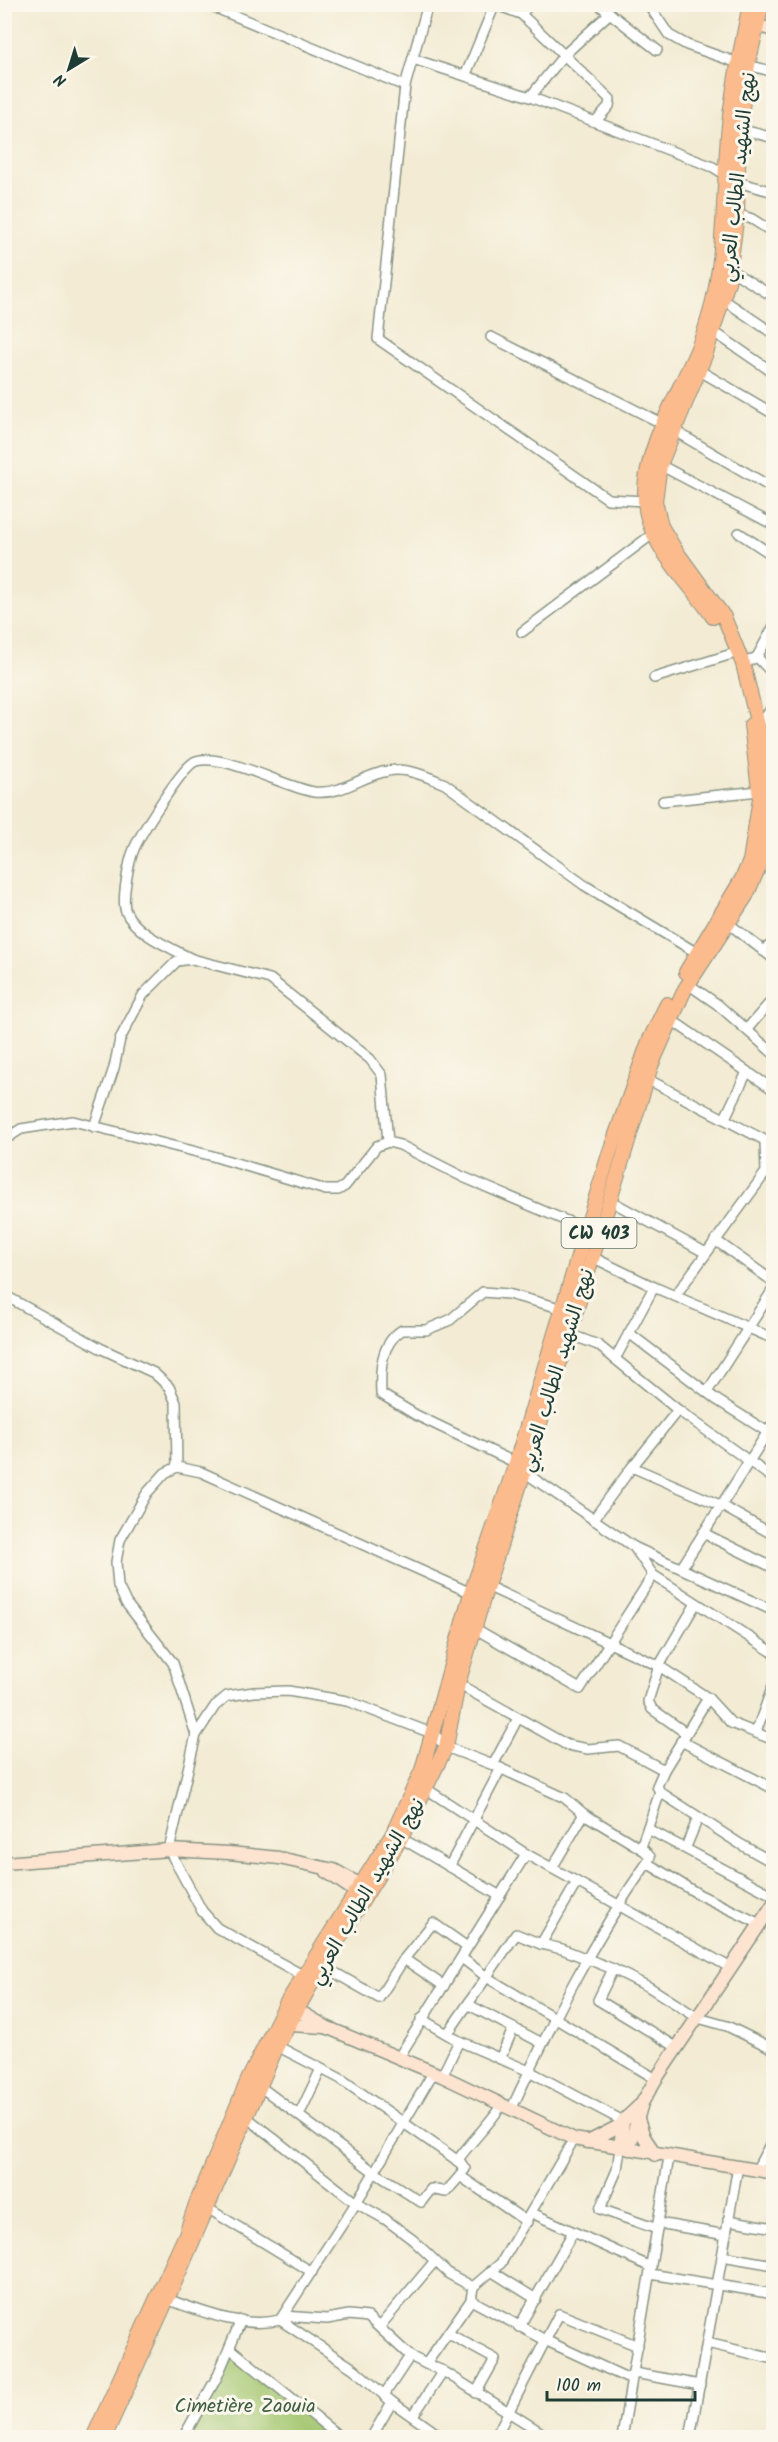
<svg xmlns="http://www.w3.org/2000/svg" width="778" height="2442" viewBox="0 0 778 2442" font-family="Kalam,'Playpen Sans Arabic',sans-serif">
<rect width="100%" height="100%" fill="#fbf7ec"/>
<filter id="ink" filterUnits="userSpaceOnUse"><feTurbulence type="fractalNoise" baseFrequency=".0167" numOctaves="2"/><feDisplacementMap in="SourceGraphic" scale="12" xChannelSelector="R" yChannelSelector="G"/><feConvolveMatrix kernelMatrix="1 2 1 2 8 2 1 2 1" color-interpolation-filters="sRGB"/></filter>
<filter id="wash" filterUnits="userSpaceOnUse"><feTurbulence type="fractalNoise" baseFrequency=".008" numOctaves="4" result="noise"/><feDisplacementMap in="SourceGraphic" scale="24" xChannelSelector="R" yChannelSelector="G"/><feGaussianBlur stdDeviation="1.35" result="paint"/><feColorMatrix in="noise" values="0 0 0 0 0 0 0 0 0 0 0 0 0 0 0 0 0 1.4 0 .05"/><feComposite in="paint" operator="in"/></filter>
<g filter="url(#wash)">
<rect width="100%" height="100%" fill="#f3ebd3"/>
<path fill="#a5c872" stroke="#628253" stroke-width="1.5" d="M234 2355 339 2438H189Z"/>
</g>
<g filter="url(#ink)">
<g fill="none" stroke-linecap="round" stroke-linejoin="round">
<defs>
<g id="street">
<path d="M206 4 405 86"/>
<path d="M428 4 405 86 378 339 608 499 645 501"/>
<path d="M494 4 521 14 610 99 609 106 595 122"/>
<path d="M598 4 657 50"/>
<path d="M648 4 669 35 687 45 738 63"/>
<path d="M521 14 530 4"/>
<path d="M413 59 530 97 713 167 737 182 774 192"/>
<path d="M748 65 774 72"/>
<path d="M466 74 495 4"/>
<path d="M530 97 564 55 610 13"/>
<path d="M739 129 774 138"/>
<path d="M737 214 752 219 774 233"/>
<path d="M727 268 774 297"/>
<path d="M724 300 774 334"/>
<path d="M714 332 774 373"/>
<path d="M491 337 663 424"/>
<path d="M695 368 774 414"/>
<path d="M673 430 774 489"/>
<path d="M660 465 774 525"/>
<path d="M739 533 774 556"/>
<path d="M522 632 654 533"/>
<path d="M757 657 774 626"/>
<path d="M743 664 757 657 774 675"/>
<path d="M654 678 732 654"/>
<path d="M759 726 774 705"/>
<path d="M663 801 759 791"/>
<path d="M728 923 774 959"/>
<path d="M763 951 774 942"/>
<path d="M192 959C171 948 136 934 126 912 121 901 129 861 134 849 140 835 183 765 196 761 224 753 284 787 314 792 343 795 362 775 388 771 407 767 428 777 445 784L584 885 697 953"/>
<path d="M688 984 717 1004 774 1054"/>
<path d="M670 1019 774 1090"/>
<path d="M747 1029 774 998"/>
<path d="M647 1079 774 1145"/>
<path d="M725 1118 747 1072"/>
<path d="M94 1127 114 1068 120 1039 143 995 177 961 192 959 270 979 370 1059 382 1075 388 1142"/>
<path d="M4 1140 21 1129 73 1121 209 1155 326 1190H338L345 1186 377 1146 388 1142 400 1145 463 1177 588 1230"/>
<path d="M609 1200 706 1253"/>
<path d="M715 1240 774 1282"/>
<path d="M590 1256 654 1287 774 1339"/>
<path d="M4 1295 100 1348 154 1373 169 1387 176 1403 177 1467"/>
<path d="M675 1296 766 1172 765 1142"/>
<path d="M629 1333 717 1400 774 1436"/>
<path d="M569 1334 598 1345 678 1410 774 1479"/>
<path d="M615 1359 654 1287"/>
<path d="M707 1392 774 1288"/>
<path d="M516 1463 416 1415 381 1394C380 1371 380 1344 402 1330H426L450 1320 483 1292 508 1294 564 1309"/>
<path d="M632 1467 678 1410"/>
<path d="M524 1472 634 1547 653 1575 774 1653"/>
<path d="M593 1520 632 1467 722 1506 774 1535"/>
<path d="M703 1533 774 1568"/>
<path d="M634 1547 774 1611"/>
<path d="M682 1567 774 1422"/>
<path d="M487 1586 659 1666 708 1698 731 1723 774 1740"/>
<path d="M474 1628 580 1689 653 1575"/>
<path d="M458 1684 567 1745 588 1749 619 1746 664 1770"/>
<path d="M756 1732 774 1683"/>
<path d="M686 1733 652 1709 648 1701 659 1666 695 1605"/>
<path d="M196 1735 215 1706 227 1696 254 1692 288 1691 347 1701 434 1734 446 1747 493 1765 565 1798 584 1814 645 1851 650 1857 647 1863C592 1941 551 2024 511 2110"/>
<path d="M681 1741 774 1789"/>
<path d="M493 1765 518 1718"/>
<path d="M425 1788 526 1854 577 1882 541 1944 562 1949 613 1969 649 1987 698 2018 727 2026 774 2049"/>
<path d="M660 1792 740 1844 774 1863"/>
<path d="M648 1829 774 1896"/>
<path d="M401 1838 500 1896"/>
<path d="M641 1847 660 1792 657 1786 664 1770 708 1698"/>
<path d="M686 1847 698 1818"/>
<path d="M647 1863 700 1895 760 1924"/>
<path d="M449 1867 501 1768"/>
<path d="M552 1868 584 1814"/>
<path d="M577 1882 731 1968"/>
<path d="M404 1959 444 1986"/>
<path d="M463 1959 488 1978 656 2079"/>
<path d="M323 1966 379 1998 404 1959 433 1923 467 1947"/>
<path d="M613 1969 598 2000 678 2048"/>
<path d="M304 1976 217 1928 202 1911 169 1850 196 1735 173 1663 126 1603 118 1586 116 1562 120 1540 147 1493 165 1473 177 1467 201 1472 471 1593"/>
<path d="M469 2005 542 2043"/>
<path d="M421 2019 459 2041 529 2071 623 2121"/>
<path d="M448 2033 516 1934 541 1944"/>
<path d="M277 2046 341 2079 461 2163 465 2169 460 2176 527 2222"/>
<path d="M399 2057 526 1854"/>
<path d="M500 2059 513 2029"/>
<path d="M442 2076 459 2041"/>
<path d="M258 2085 374 2172 421 2202 431 2189 446 2192 460 2176"/>
<path d="M299 2115 320 2071"/>
<path d="M245 2116 356 2203 385 2219 413 2240 449 2274 473 2287 471 2300 426 2364 443 2371 550 2438"/>
<path d="M620 2148 617 2170 600 2209 657 2229"/>
<path d="M457 2161C471 2141 488 2126 501 2106"/>
<path d="M757 2169 774 2137"/>
<path d="M204 2206 312 2272"/>
<path d="M532 2213 651 2267"/>
<path d="M728 2220 774 2228"/>
<path d="M658 2223 726 2235"/>
<path d="M722 2256 774 2265"/>
<path d="M491 2271 536 2299"/>
<path d="M650 2274 774 2294"/>
<path d="M473 2287 501 2263 574 2139"/>
<path d="M164 2298C200 2311 242 2329 280 2320L354 2369 392 2402 443 2438"/>
<path d="M471 2300 547 2341 627 2378 634 2373 700 2385"/>
<path d="M283 2316 327 2319 349 2315 368 2317 410 2356 426 2364"/>
<path d="M280 2320 356 2203 433 2073"/>
<path d="M380 2326 434 2262"/>
<path d="M519 2327 572 2234"/>
<path d="M449 2334 495 2359 476 2393"/>
<path d="M707 2343 774 2359"/>
<path d="M231 2349 341 2438"/>
<path d="M384 2395 410 2356"/>
<path d="M413 2416 443 2371"/>
<path d="M183 2438 217 2377 241 2320"/>
<path d="M371 2438 392 2402"/>
<path d="M495 2438 559 2314 638 2346"/>
<path d="M622 2438 669 2157"/>
<path d="M690 2438 738 2166"/>
</g>
<g id="secondary">
<path d="M747 23 774 30"/>
<path d="M4 1863 169 1850 229 1853 279 1858 334 1870 368 1889"/>
<path d="M327 1872 362 1896"/>
<path d="M289 2005 326 2027 442 2076 574 2139 774 2173"/>
<path d="M283 2022 290 2025 325 2027"/>
<path d="M638 2119 644 2137 656 2155"/>
<path d="M588 2142 621 2125"/>
<path d="M620 2148 623 2121 639 2106"/>
<path d="M629 2149 642 2103 656 2079 774 1903"/>
</g>
<g id="primary">
<path d="M713 617C690 582 647 546 645 501 642 451 679 393 698 348 729 275 721 201 729 125 733 84 742 44 750 4"/>
<path d="M686 972 742 879 750 861 760 798 751 725"/>
<path d="M93 2438 186 2234 196 2204 248 2080 286 2004 392 1835 422 1770 471 1593 514 1469 609 1154 649 1041 667 1004"/>
<path d="M104 2438 178 2275 277 2046 313 1981 401 1838 446 1747 458 1684 487 1586 569 1334 651 1066 685 989 746 896 761 862 768 816 766 758 743 664 724 617 676 551 661 526 655 501 660 465 706 353 728 282 737 214 739 129 748 65 762 4"/>
</g>
</defs>
<use href="#street" stroke="#899484" stroke-width="12"/>
<use href="#secondary" stroke="#899484" stroke-width="15"/>
<use href="#primary" stroke="#899484" stroke-width="16"/>
<use href="#street" stroke="#fff" stroke-width="9"/>
<use href="#secondary" stroke="#fde4d1" stroke-width="12"/>
<use href="#primary" stroke="#fbbb8d" stroke-width="14"/>
</g>
</g>
<g text-anchor="middle" stroke-width="6" stroke-linejoin="round" paint-order="stroke">
<rect fill="#fbf7ec" stroke="#61756b" stroke-width="1.5" x="561.5" y="1218" width="75" height="30" rx="4.5"/>
<g font-size="18" font-weight="bold" fill="#1f3d34">
<text x="599" y="1239">CW 403</text>
</g>
<g font-size="20" fill="#1f3d34" stroke="#fbf7ec">
<text transform="translate(737 177) rotate(-84)" y="7">نهج الشهيد الطالب العربي</text>
<text transform="translate(556 1370) rotate(-73)" y="7">نهج الشهيد الطالب العربي</text>
<text transform="translate(366 1891) rotate(-60)" y="7">نهج الشهيد الطالب العربي</text>
</g>
<g font-size="20" fill="#406044" stroke="#fbf7ec">
<text x="245" y="2412">Cimetière Zaouia</text>
</g>
</g>
<rect width="778" height="2442" fill="none" stroke="#fbf7ec" stroke-width="24"/>
<g transform="translate(69 69) rotate(218)" stroke="#fbf7ec" stroke-width="4.5" paint-order="stroke">
<path d="M0-4.5L10 22L0 15L-10 22Z" fill="#1f3d34"/>
<text y="-9" font-size="16" font-weight="bold" text-anchor="middle" fill="#1f3d34">N</text>
</g>
<path d="M547 2391v9h148v-9" fill="none" stroke="#1f3d34" stroke-width="3"/>
<text x="556" y="2391" font-size="18" fill="#1f3d34" stroke="#fbf7ec" stroke-width="4.5" paint-order="stroke">100 m</text>
</svg>
